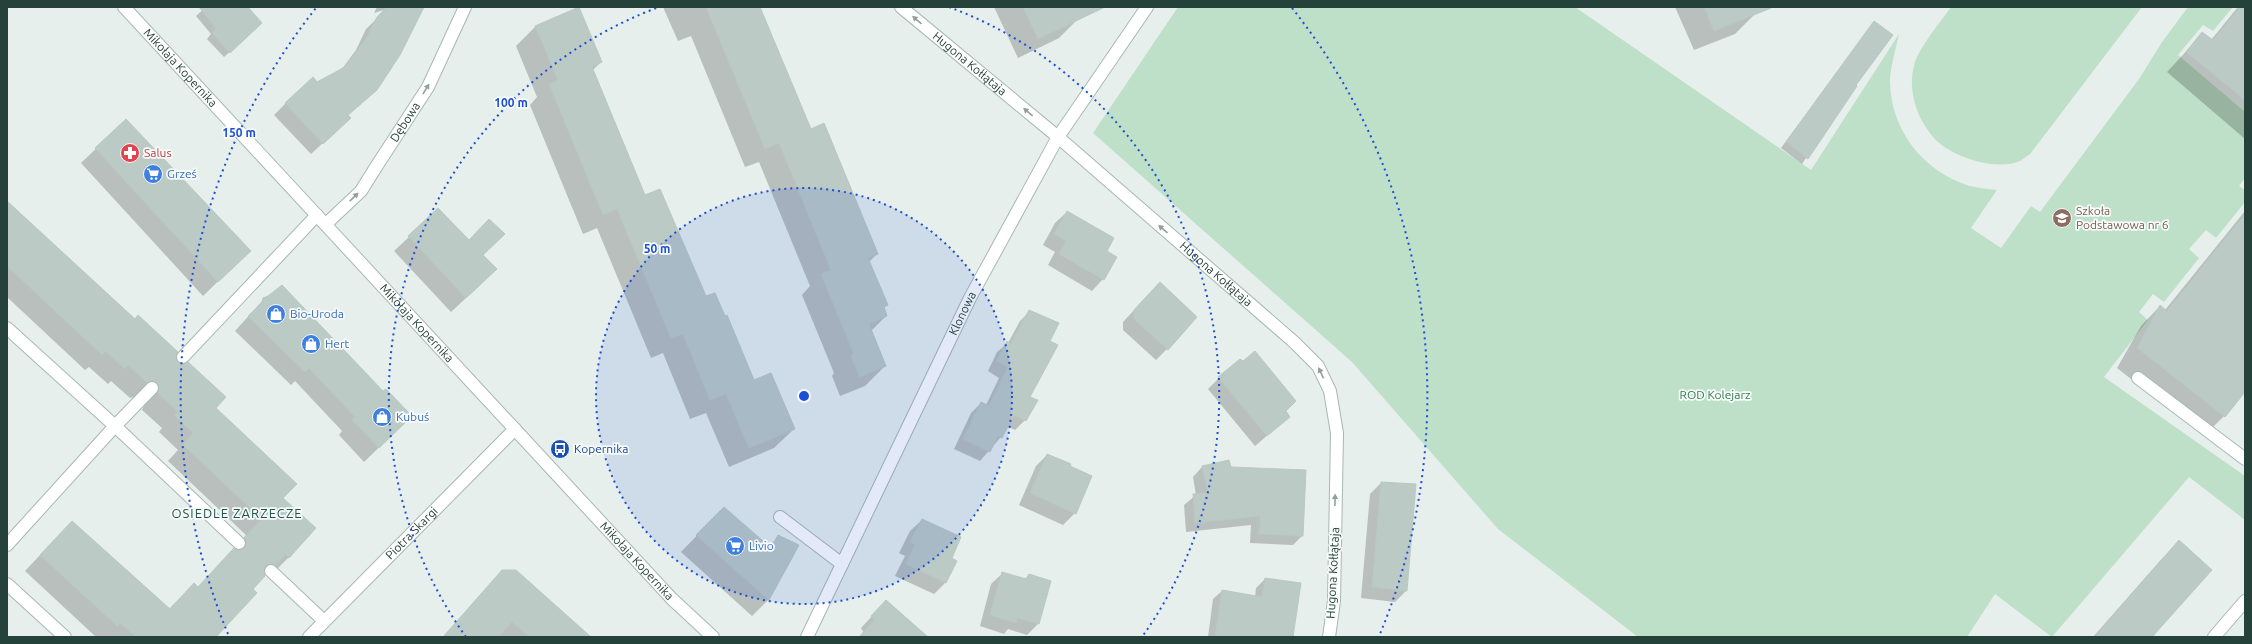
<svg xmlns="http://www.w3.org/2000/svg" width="2252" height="644" viewBox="0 0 2252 644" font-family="Ubuntu,sans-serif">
<rect width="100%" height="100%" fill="#e6efeb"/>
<g fill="#bfe0c8">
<path d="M1178 7H1575L1811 170 1899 34C1896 49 1890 67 1890 82 1891 130 1923 172 1970 186 1978 188 1988 189 1997 190L1971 228 2001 248 2031 206 2040 212 2139 79 2162 42 2188 7H2233L2213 31 2203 25 2178 55 2245 112V178L2239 186 2245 190V202L2216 238 2206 230 2189 249 2199 258 2164 302 2153 294 2139 312 2148 320 2104 377 2245 476V520L2189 477 2052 637 1995 594 1967 637H1638L1498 529 1352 362 1093 133Z"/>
<path d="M1951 7H2142L2030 154C2027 156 2023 159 2020 161 1997 171 1955 158 1937 141 1918 122 1907 92 1914 66 1917 50 1941 21 1951 7Z"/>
</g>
<g fill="#0003">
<path d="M206 7H246L256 28 224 57 207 39 211 34 196 16Z"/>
<path d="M377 7H422L364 101 347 116 338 129 311 154 274 115 286 103 342 69 356 50 366 29 387 9 374 13Z"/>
<path d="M663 7H759L811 130 877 254 869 262 887 305 883 308 886 316 871 331 885 366 865 386 840 396 832 376 834 373 802 295 810 286 759 162 745 167 691 36 678 41Z"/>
<path d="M994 7H1074L1079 18 1059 38 1018 58Z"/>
<path d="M1675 7H1753L1755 14 1735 34 1694 50Z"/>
<path d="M2238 7H2245V139L2167 72 2203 33 2211 40Z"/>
<path d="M1874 22 1854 85 1802 164 1781 148Z"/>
<path d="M536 26 601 62 593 70 645 196 705 298 725 317 754 381 794 429 774 448 729 467 706 413 690 419 663 353 651 358 597 228 583 234 530 105 537 97 516 46Z"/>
<path d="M126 120 235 265 203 296 81 163Z"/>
<path d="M7 202 175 359 215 408 281 498 289 557 273 573 270 570 264 575 215 637H96L25 571 56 538 169 609 194 584 198 588 246 535 168 461 178 450 159 432 162 428 142 410 144 406 142 399 137 396 130 398 111 381 108 384 89 367 85 370 7 297Z"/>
<path d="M2245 211V390L2224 416 2204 436 2117 368 2141 326 2160 306 2165 310Z"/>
<path d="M1067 212 1105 252 1103 279 1092 291 1048 265 1055 252 1043 245 1055 223Z"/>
<path d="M409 237 482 255 481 284 451 312 394 251Z"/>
<path d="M1149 294 1167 349 1156 360 1123 330V322Z"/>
<path d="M264 299 397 430 364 462 339 435 342 431 295 381 291 385 235 331Z"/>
<path d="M1030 311 1048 342 1029 397 1025 420 1015 430 1007 426 1001 437 980 461 954 449 971 413 981 403 986 405 999 378 988 371 997 352 1008 343 1020 321Z"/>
<path d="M1219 378 1285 412 1289 417 1255 446 1208 389Z"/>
<path d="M1047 455 1075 513 1063 525 1019 505 1036 466Z"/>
<path d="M1202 467 1230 468 1302 536 1293 545 1250 543 1251 525 1186 532 1184 505 1196 495 1193 477Z"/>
<path d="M1381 483 1406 591 1395 602 1361 598 1370 494Z"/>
<path d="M922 520 951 558 955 561 945 583 934 594 895 576 905 556 899 553 910 531Z"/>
<path d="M708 524 768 547 779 536 798 546 768 600 752 616 681 552Z"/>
<path d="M2179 542 2150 637H2093L2159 562Z"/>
<path d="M503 571 591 637H443Z"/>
<path d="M1003 573 1024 580 1029 575 1050 581 1038 624 1027 635 1008 629 1004 634 980 626 991 584Z"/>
<path d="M1265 579 1292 637H1208L1213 599 1222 591 1255 597 1256 588Z"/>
<path d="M875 613 924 637H866L861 628Z"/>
</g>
<g fill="#bbcac4" stroke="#b8c9c2">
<path d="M199 7H248L262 23 230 53 212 33 216 28Z"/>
<path d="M387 7H424L400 55 377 90 348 115 351 118 323 144 285 103 313 77 317 82 343 68 351 59 367 37 377 17Z"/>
<path d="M579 7 602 62 592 67 645 195 660 189 706 296 715 293 725 316 727 315 754 380 771 373 795 429 749 448 726 394 710 400 683 334 671 338 617 209 603 215 549 84 558 80 535 26Z"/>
<path d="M706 7H760L811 129 824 123 878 254 868 258 888 305 884 307 887 316 869 324 886 366 860 377 851 356 854 354 821 274 831 270 779 143 765 149Z"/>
<path d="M1023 7H1105L1038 39Z"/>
<path d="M1704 7H1771V8L1714 31Z"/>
<path d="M2240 7H2245V100L2186 52 2202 32 2213 40Z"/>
<path d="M1874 21 1893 35 1856 85 1857 86 1808 159 1786 142Z"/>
<path d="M126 119 251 251 218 282 95 148Z"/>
<path d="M7 201 135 319 138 315 178 352 176 359 178 363 185 364 188 362 226 397 216 408 297 484 283 498 316 528 289 558 286 554 276 565 269 564 265 566 264 570 265 576 253 589 257 593 216 637H136L120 623 117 626 40 555 72 521 170 609 194 583 198 587 234 548 238 550 244 548 246 544 244 538 262 519 183 445 193 433 174 415 178 412 158 393 159 389 157 383 153 381 147 383 128 365 125 369 105 351 102 355 7 266Z"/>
<path d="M438 208 469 240 489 219 505 234 483 255 497 269 466 298 408 236Z"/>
<path d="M1067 211 1114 238 1107 251 1117 257 1104 280 1059 254 1066 241 1054 234Z"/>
<path d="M2245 214V392L2225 417 2137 348 2160 305 2167 311Z"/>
<path d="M1160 282 1197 317 1168 350 1134 319V310Z"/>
<path d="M282 285 383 391 386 389 412 416 379 448 352 420 355 417 309 368 305 372 248 316 262 303 263 298 268 296Z"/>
<path d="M1029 310 1059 323 1050 341 1058 345 1030 397 1038 400 1026 421 1014 415 1002 438 998 436 990 452 963 439 981 402 989 406 1008 367 997 361 1007 341 1011 344Z"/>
<path d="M1255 351 1296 401 1286 411 1290 417 1267 436 1218 377 1240 359 1243 361Z"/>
<path d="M1047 454 1071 464 1070 466 1092 476 1076 514 1030 493Z"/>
<path d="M1229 460 1231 467 1306 470 1303 536 1259 534 1260 516 1195 523 1193 494 1208 493 1202 466Z"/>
<path d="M1381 482 1416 484 1407 591 1372 587Z"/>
<path d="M724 507 771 548 778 535 799 545 769 600 696 535Z"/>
<path d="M922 519 961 537 952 558 957 561 946 583 906 564 915 545 910 542Z"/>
<path d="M2179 540 2212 570 2152 637H2094Z"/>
<path d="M502 570H516L591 637H529L512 622 498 637H443Z"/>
<path d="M1002 572 1026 579 1029 574 1051 581 1039 624 1017 618 1016 623 990 615Z"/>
<path d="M1265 578 1301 583 1293 637H1215L1222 590 1262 597Z"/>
<path d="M886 600 928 637H859L874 620 871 616Z"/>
</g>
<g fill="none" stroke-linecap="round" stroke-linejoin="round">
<defs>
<g id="service">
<path d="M7 328 115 426 152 388"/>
<path d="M183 357 317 215"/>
<path d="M2138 378 2245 459"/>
<path d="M780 517 842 564"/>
<path d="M7 545 115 426 239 543"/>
<path d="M271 571 324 621"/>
<path d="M7 584 65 637"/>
<path id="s1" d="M309 637 515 429"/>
</g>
<g id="minor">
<path id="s2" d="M901 7 1058 137 1294 342 1318 366 1330 391 1337 433 1334 601 1329 637"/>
<path id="s3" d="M326 224 361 191 376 167 428 87 465 7"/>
<path id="s4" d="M807 637 970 298 1058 137 1147 7"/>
<path d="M2214 637 2245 601"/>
</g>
<g id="tertiary">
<path id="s5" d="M124 7 672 599 713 637"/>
</g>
</defs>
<use href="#service" stroke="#a8b8b2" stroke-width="14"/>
<use href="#minor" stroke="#a8b8b2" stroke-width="14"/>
<use href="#tertiary" stroke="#a8b8b2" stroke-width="14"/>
<use href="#service" stroke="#fff" stroke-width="12"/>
<use href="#minor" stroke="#fff" stroke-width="12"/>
<use href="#tertiary" stroke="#fff" stroke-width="12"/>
</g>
<defs><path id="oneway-solid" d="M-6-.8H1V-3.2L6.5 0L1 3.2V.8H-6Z"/></defs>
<g fill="#92a09c">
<use href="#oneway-solid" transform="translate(917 20) rotate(-140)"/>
<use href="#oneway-solid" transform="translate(426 89) rotate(-59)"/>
<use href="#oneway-solid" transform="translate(1028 112) rotate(-140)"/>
<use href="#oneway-solid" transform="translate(354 197) rotate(-44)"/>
<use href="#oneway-solid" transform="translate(1163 229) rotate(-139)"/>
<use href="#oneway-solid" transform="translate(1321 373) rotate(-115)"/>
<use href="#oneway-solid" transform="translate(1335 500) rotate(-89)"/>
</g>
<circle cx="804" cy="396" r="208" fill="#1d4ed8" fill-opacity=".12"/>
<g fill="none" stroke="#1d4ed8" stroke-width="2" stroke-dasharray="2 4">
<circle cx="804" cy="396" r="208"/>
<path d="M466 637A415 415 0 0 1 659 7M949 7A415 415 0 0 1 1142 637"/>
<path d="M228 634A623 623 0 0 1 316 8M1292 8A623 623 0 0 1 1380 634"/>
</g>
<defs>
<symbol id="pharmacy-disc" viewBox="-11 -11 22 22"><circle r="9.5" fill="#e0444e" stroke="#f7fbf9"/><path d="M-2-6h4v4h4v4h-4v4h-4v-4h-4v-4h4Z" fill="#fff"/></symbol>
<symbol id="supermarket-disc" viewBox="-11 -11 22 22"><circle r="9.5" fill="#3f7fe0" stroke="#f7fbf9"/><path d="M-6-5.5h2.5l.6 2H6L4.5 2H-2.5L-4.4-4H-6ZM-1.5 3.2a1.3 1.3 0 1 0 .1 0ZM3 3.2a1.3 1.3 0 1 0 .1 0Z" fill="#fff"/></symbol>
<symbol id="school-disc" viewBox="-11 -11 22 22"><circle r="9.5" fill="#8d6e63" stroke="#f7fbf9"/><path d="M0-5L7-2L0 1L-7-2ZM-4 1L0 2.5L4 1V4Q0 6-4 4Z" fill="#fff"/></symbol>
<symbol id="shop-disc" viewBox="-11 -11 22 22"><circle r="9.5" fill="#3f7fe0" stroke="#f7fbf9"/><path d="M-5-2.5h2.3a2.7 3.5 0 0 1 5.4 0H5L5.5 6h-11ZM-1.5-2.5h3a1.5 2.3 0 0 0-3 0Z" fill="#fff"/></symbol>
<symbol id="bus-disc" viewBox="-11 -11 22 22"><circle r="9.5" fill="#1a4fb4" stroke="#f7fbf9"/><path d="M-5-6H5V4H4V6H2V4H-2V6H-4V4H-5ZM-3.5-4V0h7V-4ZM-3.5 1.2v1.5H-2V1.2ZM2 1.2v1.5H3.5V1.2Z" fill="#fff"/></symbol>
</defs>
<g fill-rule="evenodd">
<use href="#pharmacy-disc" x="119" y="142" width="22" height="22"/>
<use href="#supermarket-disc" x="142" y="163" width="22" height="22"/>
<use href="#school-disc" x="2051" y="207" width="22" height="22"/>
<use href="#shop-disc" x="265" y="303" width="22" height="22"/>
<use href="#shop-disc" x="300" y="333" width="22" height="22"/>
<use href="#shop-disc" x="371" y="406" width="22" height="22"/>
<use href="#bus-disc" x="549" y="438" width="22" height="22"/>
<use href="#supermarket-disc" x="724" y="535" width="22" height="22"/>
</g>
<g text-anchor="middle" stroke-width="3.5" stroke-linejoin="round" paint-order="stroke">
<g font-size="12" fill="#24423a" stroke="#f7fbf9">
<text dy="4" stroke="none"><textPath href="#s2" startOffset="89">Hugona Kołłątaja</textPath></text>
<text dy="4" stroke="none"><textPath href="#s5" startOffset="83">Mikołaja Kopernika</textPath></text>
<text dy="4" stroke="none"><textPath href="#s3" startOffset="130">Dębowa</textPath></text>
<text dy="4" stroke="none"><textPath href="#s2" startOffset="413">Hugona Kołłątaja</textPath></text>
<text dy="4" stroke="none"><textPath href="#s4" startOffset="359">Klonowa</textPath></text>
<text dy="4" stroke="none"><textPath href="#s5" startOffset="431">Mikołaja Kopernika</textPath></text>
<text dy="4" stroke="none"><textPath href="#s1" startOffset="146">Piotra Skargi</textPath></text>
<text dy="4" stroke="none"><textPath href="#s5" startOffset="755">Mikołaja Kopernika</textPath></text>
<text transform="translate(1333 573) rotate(-87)" y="4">Hugona Kołłątaja</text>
</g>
<g font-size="12" fill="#be3a42" stroke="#f7fbf9" text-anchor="start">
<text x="144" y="157">Salus</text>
</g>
<g font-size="12" fill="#366cbe" stroke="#f7fbf9" text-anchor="start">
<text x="167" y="178">Grześ</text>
<text x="290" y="318">Bio-Uroda</text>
<text x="325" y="348">Hert</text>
<text x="396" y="421">Kubuś</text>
<text x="749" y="550">Livio</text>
</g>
<g font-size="12" fill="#785e54" stroke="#f7fbf9" text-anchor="start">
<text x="2076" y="215">Szkoła<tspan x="2076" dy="14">Podstawowa nr 6</tspan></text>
</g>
<g font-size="12" fill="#2d7a4b" stroke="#f7fbf9">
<text x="1715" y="399">ROD Kolejarz</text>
</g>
<g font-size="12" fill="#164399" stroke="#f7fbf9" text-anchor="start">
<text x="574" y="453">Kopernika</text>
</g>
<g font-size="13" letter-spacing="1" fill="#1f5548" stroke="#f7fbf9">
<text x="237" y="518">OSIEDLE ZARZECZE</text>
</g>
</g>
<circle cx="804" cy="396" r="6" fill="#1d4ed8" stroke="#f7fbf9" stroke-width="2"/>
<g font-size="12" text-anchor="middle" font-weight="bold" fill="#1d4ed8" stroke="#f7fbf9" stroke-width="3.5" stroke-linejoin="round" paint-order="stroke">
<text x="511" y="107">100 m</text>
<text x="239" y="137">150 m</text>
<text x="657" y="253">50 m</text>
</g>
<rect width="2252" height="644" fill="none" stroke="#24423a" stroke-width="16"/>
</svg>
